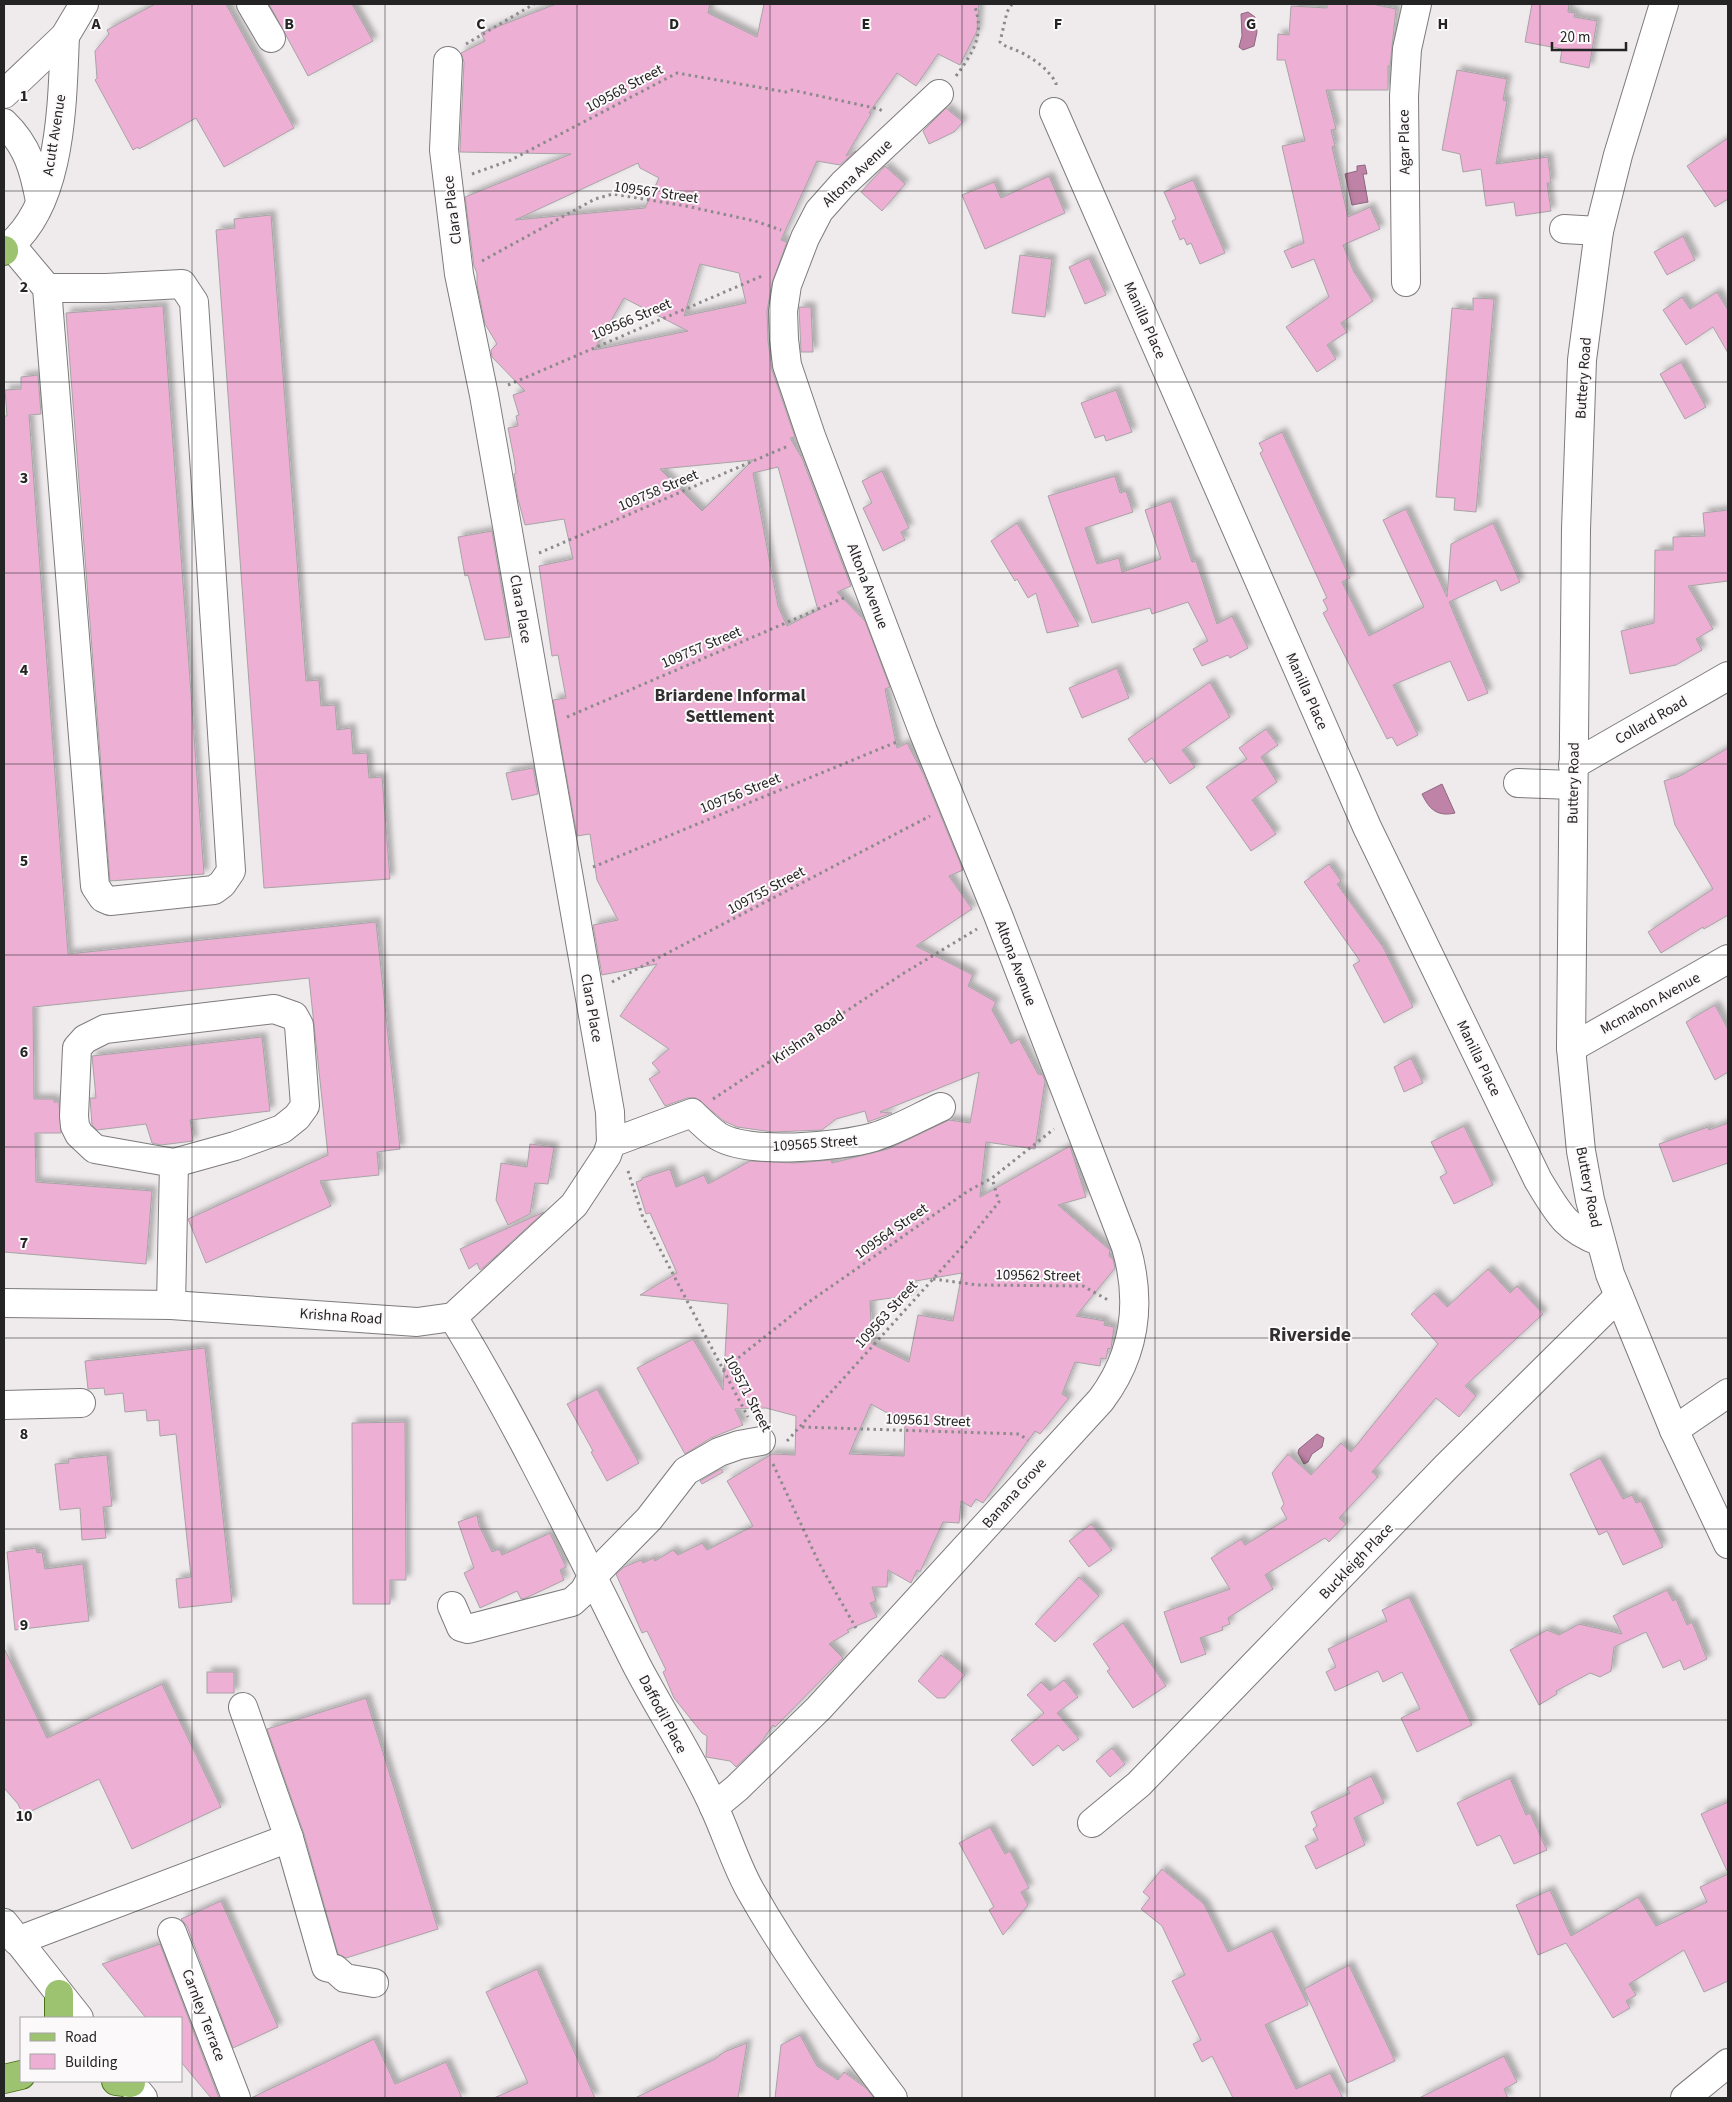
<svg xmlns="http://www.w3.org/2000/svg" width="1732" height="2102" viewBox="0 0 1732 2102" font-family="'Source Sans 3',sans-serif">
<defs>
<filter id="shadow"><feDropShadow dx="4.5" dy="-4.5" stdDeviation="2.5" flood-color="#0004"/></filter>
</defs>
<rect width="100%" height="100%" fill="#efebed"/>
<g fill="#be83a6" stroke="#90667f">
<path d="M1248 12 1255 17 1257 32 1254 46 1243 50 1239 47 1242 36 1241 14Z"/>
<path d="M1365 165 1367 174H1363L1368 202 1352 205 1345 174 1357 171V166Z"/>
<path d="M1442 784 1455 813C1437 817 1429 809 1422 794Z"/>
<path d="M1317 1434 1324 1438 1322 1447 1312 1454 1308 1462 1304 1464 1298 1453 1299 1449Z"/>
</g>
<g fill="#edafd4" stroke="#a7a4a5" fill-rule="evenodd" filter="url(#shadow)">
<path d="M155 4H226L294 128 224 167 196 118 139 149 138 147 133 150 95 80 97 78 95 51 109 34 107 30Z"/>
<path d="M269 4H352L373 41 308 76Z"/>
<path d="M556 4H710L708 13 757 37 764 4H979L977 31 960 65 938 54 916 86 897 73 869 113 871 114 846 156 856 151 840 165 817 161 781 240 787 242 772 283 767 311 768 341 772 370 795 437 790 438 802 458 851 586 837 592 865 621 890 687 885 689 897 748 907 743 924 775 963 870 949 876 972 909 916 946 973 975 968 986 996 1002 992 1010 1011 1044 1019 1039 1038 1074 1043 1075 1045 1081 1035 1149 986 1142 980 1197 1070 1146 1086 1197 1058 1205 1110 1250 1109 1256 1113 1259 1115 1268 1076 1316 1105 1321 1104 1325 1114 1327 1111 1349 1108 1348 1106 1359 1101 1358 1100 1366 1075 1362 1062 1394 1069 1398 1040 1434 1035 1431 983 1503 976 1499 971 1507 961 1501 959 1523 943 1522 920 1572 917 1570 911 1583 888 1570 887 1587H872L876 1601 870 1603 877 1617 847 1630 849 1632 829 1644 843 1658 775 1727 773 1725 760 1744 736 1767 730 1761 706 1757 707 1736 702 1733 674 1698 663 1672 666 1670 647 1631 642 1633 616 1574 624 1567 641 1560 643 1563 653 1558 655 1561 673 1550 678 1555 702 1543 707 1550 753 1526 727 1481 772 1454 795 1455 796 1416 766 1408 735 1409 743 1425 711 1438 685 1454 637 1368 693 1339 723 1390 728 1304 640 1295 677 1273 650 1213 646 1214 636 1182 642 1180V1178L670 1169 676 1187 704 1175 708 1184 750 1161 795 1163 831 1160 832 1163 888 1149 949 1120 970 1123 979 1072 880 1112 892 1113 868 1122 865 1111 836 1119 822 1130 773 1132 737 1127 724 1121 696 1098H687L665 1106 649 1079 660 1072 652 1063 669 1049 620 1016 657 964 602 975 593 925 618 920 597 880 590 834 577 836 553 700 566 698 558 655 552 656 539 566 573 559 564 519 525 525 518 499 514 474 516 473 514 458 508 428 518 426 516 416 519 415 513 395 525 391 492 357 491 350 497 344 485 324 477 285V273L474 266 465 197 571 154 460 152V149L464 62 461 53 485 41 481 33ZM638 163 640 168 659 178 645 208 515 220ZM700 264 739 273 746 303 684 316ZM624 298 678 326 688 331 594 350ZM753 460 702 511 660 469ZM778 467 818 610 787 626 778 606 753 473ZM962 1273 953 1321 918 1315 909 1362 872 1344 870 1301 912 1295 910 1282ZM871 1404 905 1423 904 1456 849 1454Z"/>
<path d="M1327 4H1372L1396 9 1390 66H1388V90H1326L1336 129 1331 130 1335 146 1332 147 1348 217 1370 207 1380 229 1343 245 1354 272 1373 301 1341 323 1347 332 1327 345 1336 359 1317 372 1286 327 1329 297 1314 259 1292 268 1284 251 1304 243 1282 146 1305 141 1285 60H1277L1278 34 1289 35 1291 6 1327 8Z"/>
<path d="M1532 4H1569L1568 12 1575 13 1574 17 1597 21 1589 68 1560 62 1562 49 1525 42Z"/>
<path d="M1457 70 1507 79 1503 100 1507 101 1496 164 1548 157 1551 183H1547L1551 211 1516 216 1514 202 1486 206 1481 169 1463 172 1460 154 1442 150Z"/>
<path d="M946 108 963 122 954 132 929 144 923 131Z"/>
<path d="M1728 138V199L1715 207 1687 166Z"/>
<path d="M885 166 905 184 882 211 861 192Z"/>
<path d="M1049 176 1065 213 985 249 962 195 994 182 1001 198Z"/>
<path d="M1193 180 1225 253 1200 264 1191 243 1187 245 1184 238 1180 240 1172 221 1176 219 1164 192Z"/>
<path d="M271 215 306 681 319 680 321 706 335 705 337 730 351 728 353 754 367 753 369 778 382 777 390 879 264 888 216 230 235 228 234 219Z"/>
<path d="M1683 236 1695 260 1667 275 1654 252Z"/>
<path d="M1020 255 1052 259 1045 317 1012 313Z"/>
<path d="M1089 258 1106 295 1085 304 1069 267Z"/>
<path d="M1717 292 1728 310V353L1713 327 1686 345 1663 310 1682 297 1690 309Z"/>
<path d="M1473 298 1494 299 1476 512 1454 510 1455 498 1436 497 1452 308 1473 310Z"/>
<path d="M163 306 204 874 110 881 66 313Z"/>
<path d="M799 307H811L813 352H801Z"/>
<path d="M1681 362 1706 407 1685 419 1660 374Z"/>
<path d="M38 375 41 414 29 415 68 954 376 922 400 1149 377 1152 379 1175 320 1181 331 1206 206 1263 188 1219 328 1155 309 978 33 1007 34 1099H54V1102H59L61 1133H35L36 1182 152 1191 146 1264 4 1252V416H7L5 390 21 389V377Z"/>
<path d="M1116 390 1132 432 1106 441 1104 435 1095 438 1081 403Z"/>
<path d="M1282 432 1350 578 1342 582 1369 636 1424 607 1383 520 1406 509 1447 597 1451 544 1493 523 1520 582 1501 591 1496 580 1449 602 1488 693 1468 701 1450 661 1393 685 1418 735 1397 746 1392 737 1387 739 1323 613 1328 610 1323 600 1327 598 1260 453 1263 451 1259 443Z"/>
<path d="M882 471 909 528 901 532 905 540 883 551 863 508 872 503 862 481Z"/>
<path d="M1115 476 1120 493 1126 491 1133 512 1085 528 1097 564 1119 558 1122 572 1161 559 1145 510 1171 501 1192 562 1196 561 1217 624 1232 616 1248 648 1230 658 1228 655 1202 666 1193 649 1208 641 1188 602 1152 614 1150 608 1092 623 1048 496Z"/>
<path d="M1728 510V581L1688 586 1713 629 1696 639 1702 650 1676 665 1630 674 1621 631 1654 623 1655 550H1673V537L1705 536 1703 513Z"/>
<path d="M1017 523 1054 583 1079 626 1047 633 1036 593 1028 598 1017 579 1015 581 991 541Z"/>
<path d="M492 531 510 637 485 640 468 575 465 576 458 537Z"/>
<path d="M1117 668 1129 698 1082 718 1069 688Z"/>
<path d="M1210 682 1230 717 1182 750 1195 767 1170 784 1152 758 1145 763 1128 739Z"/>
<path d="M1266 729 1278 745 1261 757 1277 782 1252 800 1276 834 1251 851 1206 787 1247 759 1239 748Z"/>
<path d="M1728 748V915L1704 929 1703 927 1661 953 1648 932 1713 889 1675 825 1664 781 1680 776Z"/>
<path d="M533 768 538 794 512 800 506 773Z"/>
<path d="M1329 864 1341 881 1337 884 1383 947 1413 1007 1384 1023 1353 965 1360 961 1304 882Z"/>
<path d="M1715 1005 1728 1029V1072L1715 1080 1686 1022Z"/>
<path d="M262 1037 270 1111 190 1120 193 1141 161 1145 152 1143 146 1124 97 1130 92 1125 90 1098H96L92 1056Z"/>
<path d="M1411 1058 1423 1083 1404 1092 1394 1067Z"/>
<path d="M1728 1123V1163L1673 1182 1659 1144 1708 1127 1709 1130Z"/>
<path d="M1464 1126 1493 1185 1454 1204 1440 1177 1447 1173 1431 1142Z"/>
<path d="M530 1144 554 1147 548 1184 535 1183 530 1214 508 1225 496 1200 501 1163 527 1167Z"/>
<path d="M544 1212 484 1267 480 1270 477 1263 469 1269 460 1249Z"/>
<path d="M1488 1269 1510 1293 1517 1286 1543 1314 1465 1386 1476 1396 1459 1417 1436 1398 1372 1472 1378 1477 1339 1518 1346 1524 1329 1542 1325 1538 1265 1575 1273 1589 1228 1618 1230 1624 1222 1627 1223 1630 1200 1638 1206 1654 1181 1663 1164 1612 1230 1589 1211 1558 1241 1539 1245 1545 1287 1519 1281 1508 1284 1504 1272 1473 1288 1454 1311 1475 1341 1443 1351 1452 1438 1344 1411 1314 1434 1293 1447 1307Z"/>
<path d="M205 1348 232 1602 179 1608 176 1579 191 1577 176 1434 160 1436 159 1420 147 1421 146 1410 125 1412 123 1393 105 1395 104 1388 88 1389 85 1361Z"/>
<path d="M597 1389 639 1463 607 1481 591 1452 593 1451 567 1404Z"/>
<path d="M405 1422 406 1580H390V1604H353L352 1423Z"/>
<path d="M107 1455 112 1506 103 1507 106 1538 82 1540 80 1508 60 1510 55 1464 69 1463 68 1459Z"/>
<path d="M1600 1458 1623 1499 1632 1495 1636 1503 1641 1501 1663 1547 1623 1565 1607 1531 1599 1535 1570 1474Z"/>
<path d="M721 1469 723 1472 702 1484 700 1481Z"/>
<path d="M477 1515 479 1525 492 1552 499 1549 502 1555 550 1533 566 1567 560 1570 564 1580 526 1598 521 1599 517 1591 480 1608 464 1573 474 1568 458 1522Z"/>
<path d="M1091 1524 1112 1550 1089 1567 1069 1541Z"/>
<path d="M36 1548 37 1553 42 1552 45 1569 83 1564 89 1621 15 1630 7 1552Z"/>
<path d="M1079 1577 1099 1596 1055 1642 1035 1624Z"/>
<path d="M1667 1590 1673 1601 1676 1599 1687 1625 1692 1622 1707 1659 1684 1670 1680 1660 1663 1668 1646 1632 1614 1647 1611 1671 1600 1677 1590 1673 1556 1691 1557 1694 1539 1705 1510 1650 1547 1630 1559 1635 1579 1624 1622 1634 1613 1616Z"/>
<path d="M1409 1597 1472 1725 1417 1752 1401 1718 1420 1709 1402 1672 1383 1682 1378 1671 1335 1691 1326 1672 1336 1667 1328 1649 1387 1621 1382 1610Z"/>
<path d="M1123 1623 1166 1686 1133 1708 1107 1671 1110 1669 1093 1644Z"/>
<path d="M4 1648 47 1738 162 1684 221 1807 132 1849 99 1779 23 1815 18 1804 4 1788Z"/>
<path d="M941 1655 965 1675 945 1698H937L918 1681Z"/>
<rect x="207" y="1672" width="27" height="21"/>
<path d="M1064 1680 1078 1697 1057 1713 1079 1739 1063 1751 1058 1745 1033 1766 1011 1740 1044 1713 1027 1695 1041 1682 1050 1691Z"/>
<path d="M366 1698 438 1929 346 1958 338 1954 304 1834 267 1729Z"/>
<path d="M1112 1748 1125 1764 1110 1777 1096 1761Z"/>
<path d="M1371 1776 1384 1803 1354 1818 1365 1845 1316 1869 1305 1846 1318 1840 1313 1829 1317 1826 1311 1812 1350 1793 1347 1788Z"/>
<path d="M1510 1778 1526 1815 1530 1813 1547 1850 1514 1864 1500 1835 1477 1846 1457 1803Z"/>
<path d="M1728 1802V1873L1701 1814Z"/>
<path d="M990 1827 1005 1854 1010 1851 1029 1888 1021 1892 1028 1905 1003 1935 989 1910 994 1907 959 1843Z"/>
<path d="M1162 1869 1204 1904 1228 1952 1272 1931 1308 2005 1265 2025 1296 2089 1330 2073 1343 2098H1233L1212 2056 1202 2062 1193 2044 1201 2040 1172 1981 1185 1975 1162 1926 1141 1909 1150 1898 1143 1892Z"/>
<path d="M1728 1874V1981L1704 1992 1684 1950 1629 1984 1636 1995 1626 2001 1630 2008 1613 2018 1566 1943 1538 1955 1516 1905 1550 1890 1571 1936 1638 1897 1656 1926 1707 1902 1700 1887Z"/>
<path d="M221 1901 278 2027 233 2048 187 1926 181 1919Z"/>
<path d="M160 1944 219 2098H211L181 2062V2018H146L102 1964Z"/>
<path d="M1349 1965 1395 2061 1347 2083 1304 1989Z"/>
<path d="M537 1969 595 2098H494L528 2083 486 1992Z"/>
<path d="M800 2035 817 2066 838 2080 844 2072 866 2088 874 2098H775L781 2045Z"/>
<path d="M374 2039 395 2084 446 2062 462 2098H251Z"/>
<path d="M747 2043 738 2098H635L715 2059 724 2052Z"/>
<path d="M1504 2056 1517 2082 1504 2089 1508 2098H1419Z"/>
</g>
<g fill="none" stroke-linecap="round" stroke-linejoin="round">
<defs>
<g id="minor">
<path d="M251 4 271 38"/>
<path d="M1664 4 1618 155 1599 231 1582 360 1576 529 1571 1048 1581 1151 1590 1200 1610 1274 1674 1430 1728 1544"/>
<path d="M4 94 65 36 84 4"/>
<path d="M1054 112 1367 827 1538 1180C1557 1211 1565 1229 1601 1242"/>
<path d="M4 123C28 146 34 170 40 201"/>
<path d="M1564 229 1599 231"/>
<path d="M11 245 47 288 95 886 103 898 110 901 214 890 222 884 231 871 194 302 182 284 106 288H47"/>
<path d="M4 250C63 208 62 101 65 36"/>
<path d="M1406 282 1404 96 1407 49 1417 4"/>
<path d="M1573 765 1728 676"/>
<path d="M1518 783 1573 785"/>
<path d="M274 1009 294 1016 299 1025 305 1106 297 1117 282 1129 235 1146 174 1163 95 1149 79 1134 75 1126 74 1116 77 1048 85 1039 105 1029Z"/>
<path d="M1571 1048 1728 959"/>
<path d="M611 1143 692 1113C700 1121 709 1130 718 1136 749 1155 840 1147 874 1137 897 1130 919 1117 941 1107"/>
<path d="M4 1303 171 1305 417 1322 453 1317 574 1205 607 1155 611 1143 610 1112 484 395 459 274 444 150 448 61"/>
<path d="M171 1305 174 1163"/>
<path d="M453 1317C521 1429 578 1548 636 1664 661 1712 692 1758 714 1807 727 1835 735 1863 750 1890 792 1964 842 2031 893 2098"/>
<path d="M4 1405 81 1403"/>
<path d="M1674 1430 1728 1393"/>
<path d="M452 1606 461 1627 468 1629 572 1602 584 1591 592 1577 649 1519 686 1471 719 1452 739 1445 761 1441"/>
<path d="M714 1807 737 1788 819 1708 1101 1400C1136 1353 1142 1302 1126 1247L998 915 923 731 811 436 787 365 784 339 783 311 787 285 805 238 819 211 843 184 939 94"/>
<path d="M1092 1823 1139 1784 1447 1466 1619 1296"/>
<path d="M289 1838 326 1967 335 1969 345 1978 374 1983"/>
<path d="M4 1923 79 2018"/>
<path d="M172 1932 236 2098"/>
<path d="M17 1941 289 1838 243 1707"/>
<path d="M129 2081 143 2098"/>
<path d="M1685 2098 1728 2063"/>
</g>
<g id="major">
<path d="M4 251V250"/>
<path d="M59 1994V2018"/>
<path d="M4 2079 21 2075"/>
<path d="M116 2081 131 2083"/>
</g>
</defs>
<use href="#minor" stroke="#7e7b7c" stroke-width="30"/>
<use href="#major" stroke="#497117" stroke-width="30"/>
<g stroke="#8c8a8b" stroke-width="3" stroke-dasharray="2.5 4" stroke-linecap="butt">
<path d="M1012 4 1007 12 1000 42C1004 46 1008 47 1013 49 1029 55 1048 68 1056 83V87"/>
<path d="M466 44 534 4"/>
<path d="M956 76C974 51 985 35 974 4"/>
<path d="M472 174 511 160 677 73 786 92 792 90 879 109 884 112"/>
<path d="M482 261 595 199 613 194 686 206 755 221 781 230"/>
<path d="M508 385 762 276"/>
<path d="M539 553 788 446"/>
<path d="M567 717 846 597"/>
<path d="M593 867 899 741"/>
<path d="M612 982 930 816"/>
<path d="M713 1099 904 973 977 929"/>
<path d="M628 1171 642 1215 748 1417"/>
<path d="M933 1279 978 1285 1083 1286 1108 1300"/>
<path d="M723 1370 806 1304 968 1191 992 1178 1054 1129"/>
<path d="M802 1427 1019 1434 1028 1440"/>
<path d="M787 1441 970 1238 999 1202 992 1178"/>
<path d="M773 1464 819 1563 856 1628"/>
</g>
<use href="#minor" stroke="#fff" stroke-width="28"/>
<use href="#major" stroke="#9dc270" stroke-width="28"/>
</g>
<path fill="none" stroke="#252424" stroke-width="1" stroke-opacity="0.55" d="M192 4V2098M385 4V2098M577 4V2098M770 4V2098M962 4V2098M1155 4V2098M1347 4V2098M1540 4V2098M4 191H1728M4 382H1728M4 573H1728M4 764H1728M4 955H1728M4 1147H1728M4 1338H1728M4 1529H1728M4 1720H1728M4 1911H1728"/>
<g text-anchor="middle" stroke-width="4" stroke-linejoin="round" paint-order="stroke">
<g font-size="15" fill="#252424" stroke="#fcf9fa">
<text transform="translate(624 88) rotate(-28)" y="5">109568 Street</text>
<text transform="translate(54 135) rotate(-81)" y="5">Acutt Avenue</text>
<text transform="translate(1404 142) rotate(-91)" y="5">Agar Place</text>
<text transform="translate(857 173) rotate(-44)" y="5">Altona Avenue</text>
<text transform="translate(656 192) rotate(8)" y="5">109567 Street</text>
<text transform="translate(452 210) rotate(-97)" y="5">Clara Place</text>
<text transform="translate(631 319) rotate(-23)" y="5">109566 Street</text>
<text transform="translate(1145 320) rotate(66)" y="5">Manilla Place</text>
<text transform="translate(1583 378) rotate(-86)" y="5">Buttery Road</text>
<text transform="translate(658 490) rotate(-23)" y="5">109758 Street</text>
<text transform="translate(868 586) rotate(69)" y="5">Altona Avenue</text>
<text transform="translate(521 609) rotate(80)" y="5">Clara Place</text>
<text transform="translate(701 647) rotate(-23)" y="5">109757 Street</text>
<text transform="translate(1307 691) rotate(66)" y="5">Manilla Place</text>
<text transform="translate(1651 720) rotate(-30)" y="5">Collard Road</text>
<text transform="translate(1573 783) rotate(-89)" y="5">Buttery Road</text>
<text transform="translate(740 793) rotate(-22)" y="5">109756 Street</text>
<text transform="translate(766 890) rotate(-28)" y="5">109755 Street</text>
<text transform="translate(1016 963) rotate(69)" y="5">Altona Avenue</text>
<text transform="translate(1650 1003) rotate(-29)" y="5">Mcmahon Avenue</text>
<text transform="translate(592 1008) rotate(80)" y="5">Clara Place</text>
<text transform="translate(808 1037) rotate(-34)" y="5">Krishna Road</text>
<text transform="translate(1479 1058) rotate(64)" y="5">Manilla Place</text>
<text transform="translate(815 1143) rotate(-4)" y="5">109565 Street</text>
<text transform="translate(1589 1187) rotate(79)" y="5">Buttery Road</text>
<text transform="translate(891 1231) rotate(-35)" y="5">109564 Street</text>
<text transform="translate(1038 1275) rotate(1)" y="5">109562 Street</text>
<text transform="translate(886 1314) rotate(-48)" y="5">109563 Street</text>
<text transform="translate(341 1316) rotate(4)" y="5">Krishna Road</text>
<text transform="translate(748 1393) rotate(62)" y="5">109571 Street</text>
<text transform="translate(928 1420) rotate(2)" y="5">109561 Street</text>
<text transform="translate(1014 1493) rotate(-48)" y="5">Banana Grove</text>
<text transform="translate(1356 1561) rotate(-46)" y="5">Buckleigh Place</text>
<text transform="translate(663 1714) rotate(62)" y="5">Daffodil Place</text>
<text transform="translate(204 2015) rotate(69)" y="5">Carnley Terrace</text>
</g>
<g font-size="18" font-weight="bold" fill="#312f30" stroke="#fcf9fa">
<text x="730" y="701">Briardene Informal<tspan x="730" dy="21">Settlement</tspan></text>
</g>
<g font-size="20" font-weight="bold" fill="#312f30" stroke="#fcf9fa">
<text x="1310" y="1341">Riverside</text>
</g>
</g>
<g font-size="16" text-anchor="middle" font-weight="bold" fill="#252424" stroke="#fcf9fa" stroke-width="4" stroke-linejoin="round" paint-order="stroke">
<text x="96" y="29">A</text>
<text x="289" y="29">B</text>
<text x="481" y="29">C</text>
<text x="674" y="29">D</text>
<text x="866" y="29">E</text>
<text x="1058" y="29">F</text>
<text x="1251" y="29">G</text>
<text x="1443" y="29">H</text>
<text x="24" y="101">1</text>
<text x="24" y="292">2</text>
<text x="24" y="483">3</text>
<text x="24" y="675">4</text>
<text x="24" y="866">5</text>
<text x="24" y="1057">6</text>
<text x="24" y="1248">7</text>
<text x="24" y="1439">8</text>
<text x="24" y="1630">9</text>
<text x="24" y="1821">10</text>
</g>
<rect width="1732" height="2102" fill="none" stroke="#252424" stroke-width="10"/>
<rect x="20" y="2017" width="162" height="65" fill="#fcf9fa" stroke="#a6a4a4"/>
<rect x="30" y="2033" width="25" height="8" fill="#9dc270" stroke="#a6a4a4"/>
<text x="65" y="2042" font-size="15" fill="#252424">Road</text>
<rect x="30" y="2054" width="25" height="15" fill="#edafd4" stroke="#a6a4a4"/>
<text x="65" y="2067" font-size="15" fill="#252424">Building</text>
<path d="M1552 42v8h74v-8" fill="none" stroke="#252424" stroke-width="2.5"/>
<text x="1560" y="42" font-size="15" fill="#252424" stroke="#fcf9fa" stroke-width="4" paint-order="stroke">20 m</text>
</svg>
